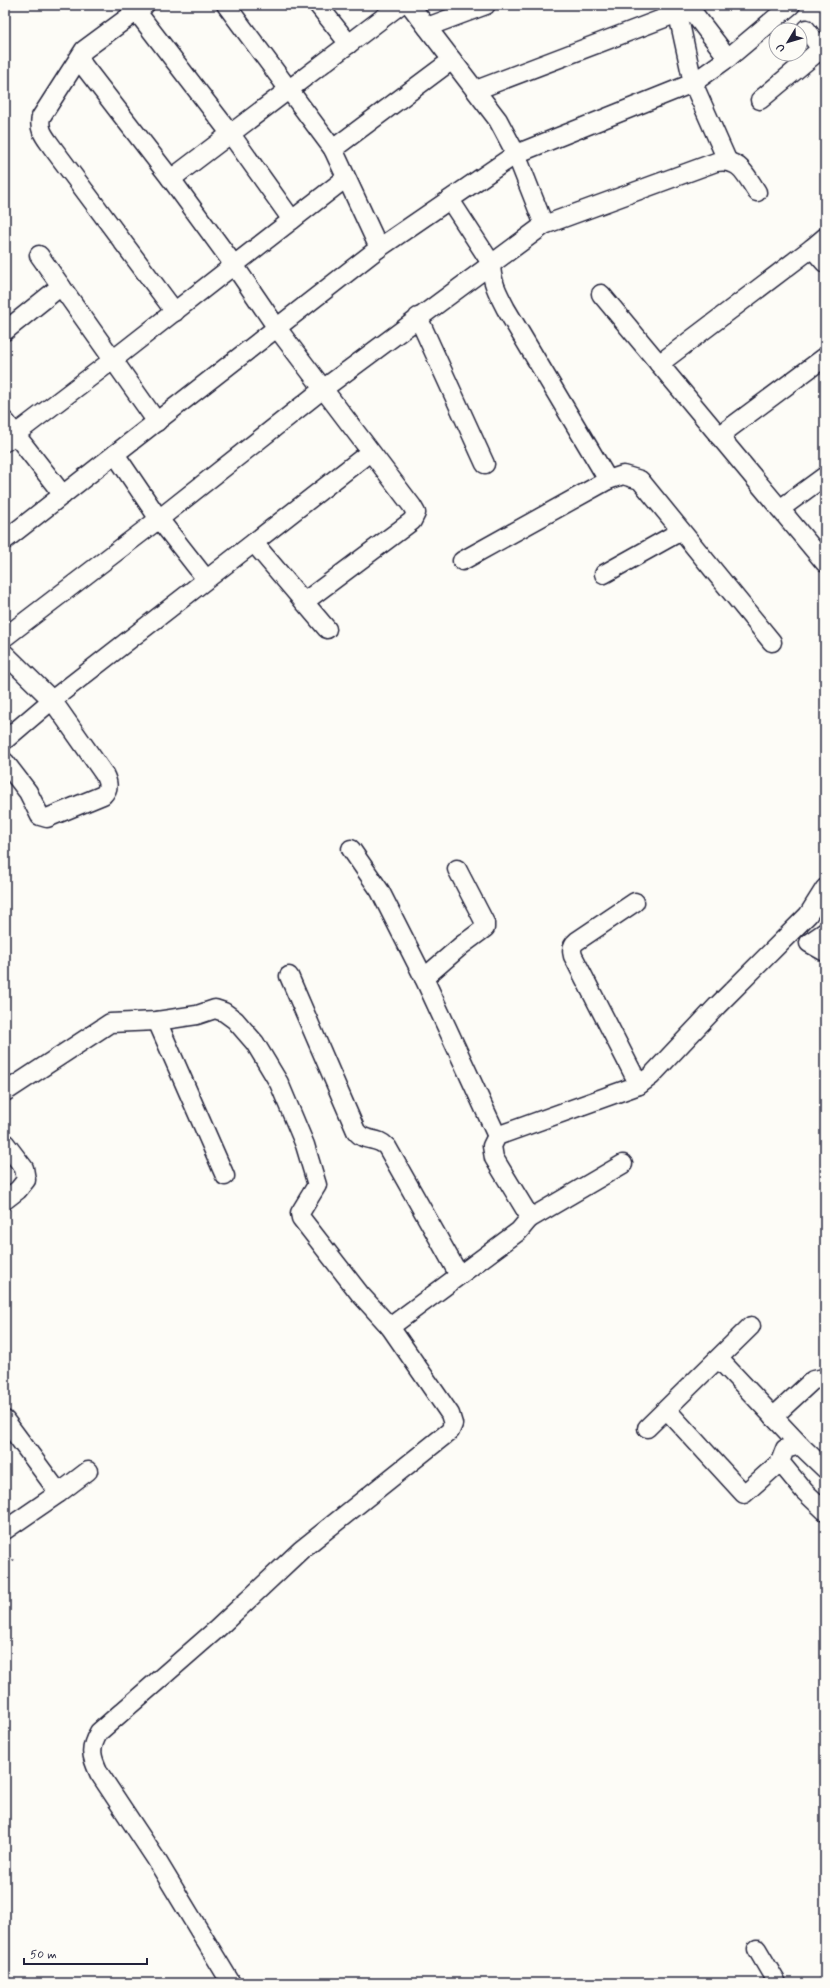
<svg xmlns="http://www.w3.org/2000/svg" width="830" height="1988" viewBox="0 0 830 1988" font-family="Mynerve,sans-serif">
<rect width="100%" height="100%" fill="#fdfcf7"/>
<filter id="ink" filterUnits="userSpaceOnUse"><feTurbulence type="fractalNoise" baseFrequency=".025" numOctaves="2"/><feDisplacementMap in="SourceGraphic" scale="8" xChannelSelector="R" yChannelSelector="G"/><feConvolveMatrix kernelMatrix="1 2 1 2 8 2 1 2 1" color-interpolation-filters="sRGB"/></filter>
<g filter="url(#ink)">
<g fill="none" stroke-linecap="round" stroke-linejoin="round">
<defs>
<g id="minor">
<path d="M145 5 84 50 41 117C38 130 45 137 52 147L175 312"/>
<path d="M226 5 333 149 379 248"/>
<path d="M318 5 349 44"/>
<path d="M410 5 498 120 516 154 544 225"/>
<path d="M676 5 693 83 727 160"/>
<path d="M137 12 230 133 292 220"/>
<path d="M427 27 486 5"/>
<path d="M806 29 825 54"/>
<path d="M80 58 83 65 171 179 234 265 346 178"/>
<path d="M476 90 683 11H689L695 15 728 58"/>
<path d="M760 100 821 49"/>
<path d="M333 149 452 60"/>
<path d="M171 179 400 5"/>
<path d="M450 200 491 263C491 281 498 294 506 309L608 480 623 475 640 480 772 642"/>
<path d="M825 237 812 248 825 263"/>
<path d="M39 255 157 422"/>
<path d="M601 294 825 563"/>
<path d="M418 317 485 464"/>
<path d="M5 331 61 286"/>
<path d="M659 364 812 248"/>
<path d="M5 421 63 495"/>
<path d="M719 436 825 357"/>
<path d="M5 442 114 359 234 265 277 328 412 506 416 513 412 521 304 602"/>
<path d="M115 454 379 248 516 154 693 83 728 58 791 5"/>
<path d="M780 509 825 476"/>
<path d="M5 540 115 454 159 519 206 579"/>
<path d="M254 543 327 629"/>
<path d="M462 561 608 480"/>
<path d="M604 574 681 531"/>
<path d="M5 637 159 519 323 389 544 225 716 162C740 158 745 174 757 192"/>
<path d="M5 654 52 700 5 740"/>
<path d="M5 762 28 792 40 816 47 818 103 795C110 788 108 782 104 774L52 700 370 452"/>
<path d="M351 849 380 891 424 978"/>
<path d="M457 869 485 923V928L462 945 424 978 497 1136"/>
<path d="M635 902 577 941C572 945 571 949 573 956L639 1085"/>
<path d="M825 932 809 943 825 952"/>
<path d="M289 976 356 1131C365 1143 377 1136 387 1147L459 1275"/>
<path d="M157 1021 225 1176"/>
<path d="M5 1092 110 1023 157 1021 197 1015 215 1009 224 1012 235 1020 255 1043 279 1083 305 1145 317 1185 300 1213 301 1218 360 1294 390 1327 519 1231 529 1219 528 1214 494 1158 492 1146 497 1136 639 1085 651 1076 717 1006 808 915 825 888"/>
<path d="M5 1143 24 1168 26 1180 18 1190 5 1200"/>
<path d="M529 1219 623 1164"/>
<path d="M719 1359 800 1445"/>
<path d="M667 1410 744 1494 780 1462"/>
<path d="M773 1417 813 1380 825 1378"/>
<path d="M5 1420 59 1493"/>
<path d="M647 1428 751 1326"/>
<path d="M825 1469 800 1445 785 1449 780 1462 804 1491 825 1511"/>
<path d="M5 1530 59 1493 88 1471"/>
<path d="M757 1949 777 1983"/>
<path d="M231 1983 156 1859 99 1773C91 1756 89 1749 99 1732L217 1629 301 1550 450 1431 453 1424 450 1414 390 1327"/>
</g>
</defs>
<use href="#minor" stroke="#22223b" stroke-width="21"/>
<path stroke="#22223b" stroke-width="2.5" stroke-dasharray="1 3" stroke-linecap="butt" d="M5 1551 14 1561"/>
<use href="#minor" stroke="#fdfcf7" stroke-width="18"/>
</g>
</g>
<rect width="830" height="1988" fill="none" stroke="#fdfcf7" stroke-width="20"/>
<rect x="10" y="10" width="810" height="1968" fill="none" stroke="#22223b" stroke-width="1.5" filter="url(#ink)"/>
<g transform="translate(788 42) rotate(232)"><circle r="19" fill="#fdfcf7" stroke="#a5a5ac"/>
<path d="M0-3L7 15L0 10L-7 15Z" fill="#22223b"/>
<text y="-6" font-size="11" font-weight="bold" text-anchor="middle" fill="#22223b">U</text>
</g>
<path d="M24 1958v6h123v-6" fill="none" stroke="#22223b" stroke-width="2"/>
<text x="30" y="1958" font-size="12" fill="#22223b" stroke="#fdfcf7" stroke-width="3" paint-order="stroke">50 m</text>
</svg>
